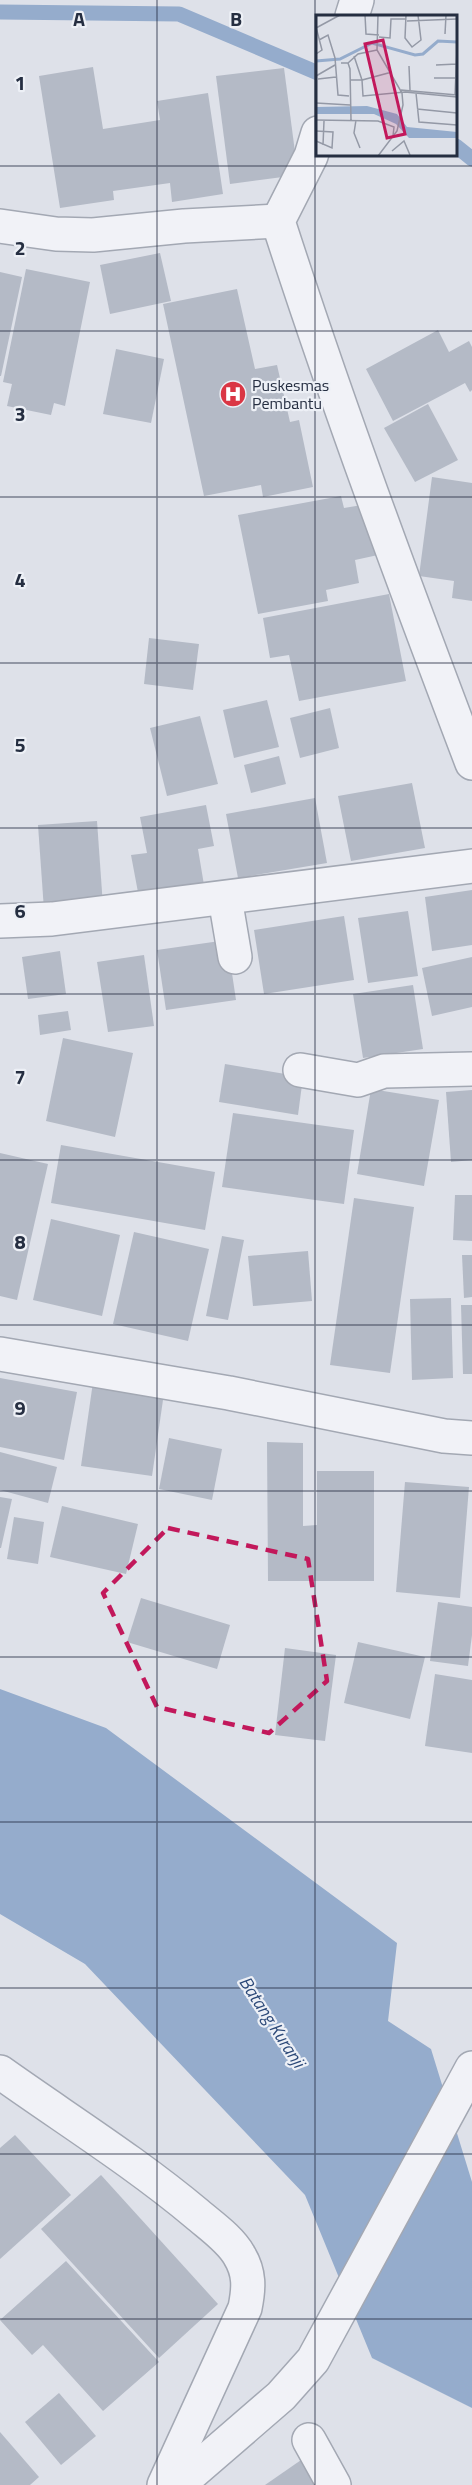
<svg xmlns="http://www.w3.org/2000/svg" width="472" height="2485" viewBox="0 0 472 2485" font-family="'Titillium Web',sans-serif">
<rect width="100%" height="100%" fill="#dee1e9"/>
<path fill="#95accc" d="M0 1689 106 1728 397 1943 388 2021 431 2049 472 2182V2408L372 2358 305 2195 85 1964 0 1914Z"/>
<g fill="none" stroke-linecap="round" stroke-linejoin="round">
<g stroke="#95accc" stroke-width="15">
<path d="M0 12 179 14 318 73"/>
<path d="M456 146 472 159"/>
</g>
</g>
<g fill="#b4bac6">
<path d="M93 67 103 129 160 120 157 101 208 93 223 194 172 202 170 183 113 191 114 200 60 208 39 76Z"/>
<path d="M284 68 298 175 230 184 216 76Z"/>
<path d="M160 253 171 301 110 314 100 265Z"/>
<path d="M26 269 90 282 65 406 54 403 51 415 7 406 12 384 3 382Z"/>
<path d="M0 272 22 277 1 376H0Z"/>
<path d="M237 289 255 369 277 365 290 422 299 420 313 487 263 497 261 485 204 496 163 304Z"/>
<path d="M438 330 449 352 469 341 472 347V390L470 392 465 383 393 421 366 369Z"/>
<path d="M116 349 164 359 151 423 103 414Z"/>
<path d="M428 404 458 460 415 482 384 428Z"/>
<path d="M432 477 472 483V601L452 598 454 581 419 576Z"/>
<path d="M341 496 344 508 368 504 378 555 355 560 359 583 326 590 328 601 258 614 238 515Z"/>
<path d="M389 594 406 681 299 701 289 655 270 658 263 618Z"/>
<path d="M149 638 199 644 193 690 144 684Z"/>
<path d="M267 700 279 747 234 758 223 710Z"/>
<path d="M330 708 339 748 300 758 290 718Z"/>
<path d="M200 716 218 784 167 796 150 728Z"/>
<path d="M279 756 286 784 251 793 244 765Z"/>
<path d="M412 783 425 848 351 861 338 796Z"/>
<path d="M315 798 327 863 238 878 226 814Z"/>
<path d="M206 805 214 846 198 849 205 891 140 903 131 855 147 853 140 817Z"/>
<path d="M97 821 103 906 44 910 38 825Z"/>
<path d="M472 890V945L432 951 425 897Z"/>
<path d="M408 911 418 976 368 983 358 918Z"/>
<path d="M344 916 354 980 264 994 254 930Z"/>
<path d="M227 940 236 1000 166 1010 157 950Z"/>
<path d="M60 951 66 994 28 999 22 957Z"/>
<path d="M144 955 154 1026 108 1032 97 962Z"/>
<path d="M472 957V1007L432 1016 422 968Z"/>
<path d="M413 985 423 1049 363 1058 353 994Z"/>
<path d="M68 1011 71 1030 40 1035 38 1015Z"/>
<path d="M63 1038 133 1053 115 1137 46 1121Z"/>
<path d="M225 1064 303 1077 298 1115 219 1102Z"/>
<path d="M371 1089 439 1100 424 1186 357 1174Z"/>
<path d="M472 1090V1160L451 1162 446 1092Z"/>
<path d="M233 1113 354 1130 344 1204 222 1187Z"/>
<path d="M61 1145 215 1172 205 1230 51 1203Z"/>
<path d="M0 1153 48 1164 17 1300 0 1296Z"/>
<path d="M455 1195H472V1241L453 1240Z"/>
<path d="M354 1198 414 1207 390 1373 330 1365Z"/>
<path d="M51 1219 120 1235 102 1316 33 1300Z"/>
<path d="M134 1232 209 1249 188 1341 113 1324Z"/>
<path d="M222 1236 244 1240 228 1320 206 1316Z"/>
<path d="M308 1251 312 1301 253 1306 248 1256Z"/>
<path d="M462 1255H472V1297L464 1298Z"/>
<path d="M451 1298 453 1378 412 1380 410 1299Z"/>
<path d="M461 1305H472V1374H463Z"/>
<path d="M0 1378 77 1392 64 1460 0 1447Z"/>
<path d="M93 1382 164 1393 152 1476 81 1466Z"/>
<path d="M169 1438 222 1449 212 1500 159 1489Z"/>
<path d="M267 1442 303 1443V1526L317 1525V1471H374V1581H268Z"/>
<path d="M0 1452 57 1467 48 1503 0 1490Z"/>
<path d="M405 1482 469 1487 460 1598 396 1592Z"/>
<path d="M0 1497 12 1499 1 1548H0Z"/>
<path d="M62 1506 138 1524 126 1574 50 1557Z"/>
<path d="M14 1517 44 1522 38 1564 7 1559Z"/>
<path d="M141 1598 230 1625 217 1669 127 1642Z"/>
<path d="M438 1602 472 1607V1635L468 1666 430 1661Z"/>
<path d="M358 1642 425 1657 410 1719 344 1703Z"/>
<path d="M285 1648 336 1655 325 1741 275 1735Z"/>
<path d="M435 1674 472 1680V1753L425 1746Z"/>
<path d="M15 2135 71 2195 0 2259V2148Z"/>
<path d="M101 2175 218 2304 159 2358 41 2229Z"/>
<path d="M66 2261 159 2362 103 2411 43 2345 32 2355 0 2320Z"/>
<path d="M59 2393 96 2436 61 2465 25 2422Z"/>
<path d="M0 2432 39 2477 30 2485H0Z"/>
<path d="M304 2458 322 2485H265Z"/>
</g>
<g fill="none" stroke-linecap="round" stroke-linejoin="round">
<defs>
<g id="street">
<path d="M352 16 357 0"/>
<path d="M318 133 311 156 278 221C337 404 404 584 472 763"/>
<path d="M0 226 56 234 93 235 184 226 278 221"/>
<path d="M225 898 235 957"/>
<path d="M0 921 52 919 472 866"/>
<path d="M300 1070 358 1080 384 1071 472 1069"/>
<path d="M0 1354 229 1393 444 1436 472 1438"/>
<path d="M0 2072C66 2119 135 2162 197 2214 211 2226 230 2239 239 2255 250 2273 249 2288 245 2308L164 2485"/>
<path d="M309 2440 334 2485"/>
<path d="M178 2485 281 2396 313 2360 472 2068"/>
</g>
</defs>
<use href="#street" stroke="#a3a8b3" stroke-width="36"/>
<use href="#street" stroke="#f1f2f7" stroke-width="33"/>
</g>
<path fill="none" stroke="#c2185b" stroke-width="4.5" stroke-dasharray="12 8" stroke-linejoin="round" d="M168 1528 308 1559 327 1681 269 1733 157 1707 103 1593Z"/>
<path fill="none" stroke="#252e41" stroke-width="1.5" stroke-opacity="0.55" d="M157 0V2485M315 0V2485M0 166H472M0 331H472M0 497H472M0 663H472M0 828H472M0 994H472M0 1160H472M0 1325H472M0 1491H472M0 1657H472M0 1822H472M0 1988H472M0 2154H472M0 2319H472"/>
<defs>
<symbol id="hospital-disc" viewBox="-11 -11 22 22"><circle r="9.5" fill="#da3644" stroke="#edf0f6"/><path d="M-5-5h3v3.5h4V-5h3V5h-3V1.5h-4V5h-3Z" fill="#fff"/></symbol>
</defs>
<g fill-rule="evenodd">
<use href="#hospital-disc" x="218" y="379" width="30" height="30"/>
</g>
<g text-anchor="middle" stroke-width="4.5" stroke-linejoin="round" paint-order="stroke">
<g font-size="16" fill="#252e41" stroke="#edf0f6" text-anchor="start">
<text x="252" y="391">Puskesmas<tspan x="252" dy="18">Pembantu</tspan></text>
</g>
<g font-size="18" font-style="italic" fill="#2c4978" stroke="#edf0f6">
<text transform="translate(272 2022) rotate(57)" y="6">Batang Kuranji</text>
</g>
</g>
<g transform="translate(316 15)">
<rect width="141" height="141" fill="#dee1e9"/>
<path d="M51 91 81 99 91 112 141 117V123H93L80 109 58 99H0V92Z" fill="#95accc"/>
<path fill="none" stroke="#95accc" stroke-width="3" d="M0 46 24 44 56 28 99 40 107 39 122 26 141 27"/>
<path fill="none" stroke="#9499a6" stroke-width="1.5" d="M49 0 50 19 63 20M62 0 61 35 86 78 87 90 81 116 62 141M90 0 89 23 96 32 105 25 102 0M91 6 141 4M0 12 6 35 0 39M0 13 24 0M129 19 130 0M63 22 74 23 75 4H90M3 25 12 20 19 43 22 80 33 81M38 41 46 65 76 57M25 48H32L34 54 35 105M32 48 42 39 61 35M120 50 141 49M93 51 94 75M0 61 19 50M118 63H140M2 64 20 62M34 65H46L47 81 89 77 141 82M85 75 141 80M100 78 103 107 141 110M139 80 141 34M0 88 34 90M101 94 141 98M0 105 62 106 78 112 77 121M40 105 38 118 44 133M0 116 17 117 16 133 0 126M7 130 8 106M76 136 88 126 94 140"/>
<path fill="#c2185b" fill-opacity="0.15" stroke="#c2185b" stroke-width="3" d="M67 25 89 119 71 123 49 29Z"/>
<rect width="141" height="141" fill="none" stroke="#252e41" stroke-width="3"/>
</g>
<g font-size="20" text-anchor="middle" font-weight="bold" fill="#252e41" stroke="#edf0f6" stroke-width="4.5" stroke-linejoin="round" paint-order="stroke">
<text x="79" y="26">A</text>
<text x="236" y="26">B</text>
<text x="20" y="90">1</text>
<text x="20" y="255">2</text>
<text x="20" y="421">3</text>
<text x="20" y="587">4</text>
<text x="20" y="752">5</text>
<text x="20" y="918">6</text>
<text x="20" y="1084">7</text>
<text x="20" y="1249">8</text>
<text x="20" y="1415">9</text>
</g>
</svg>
